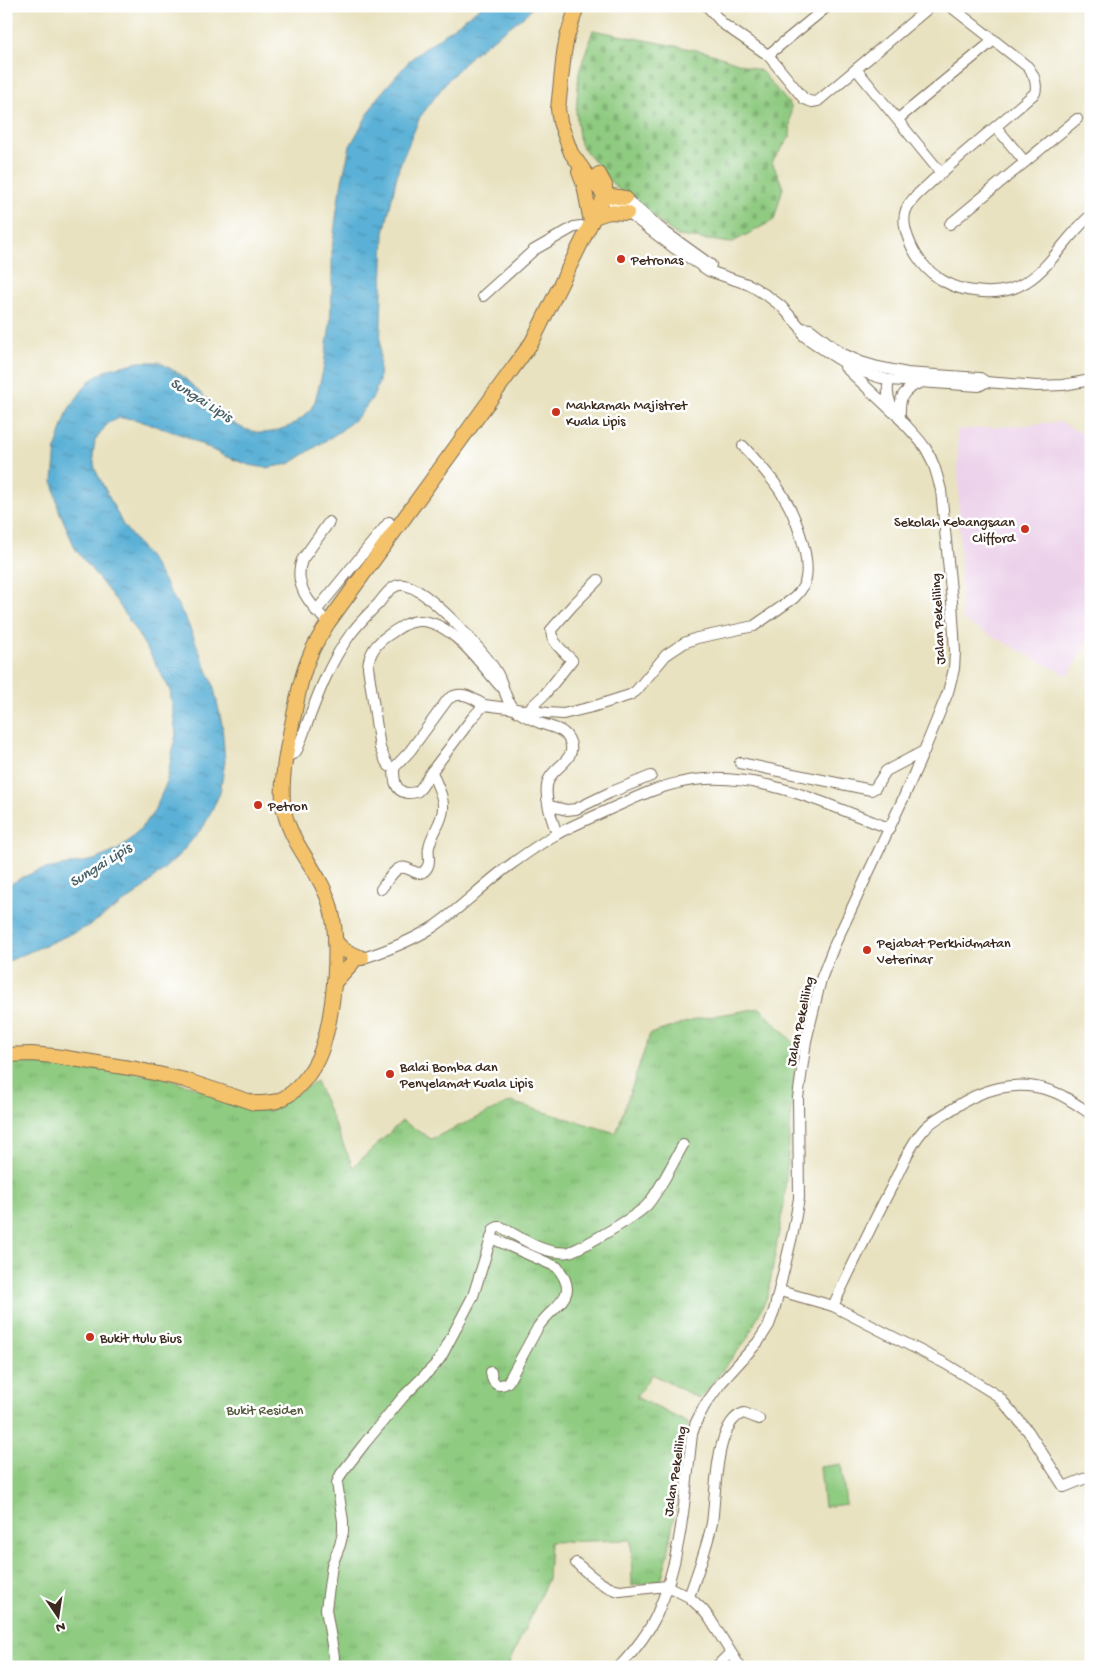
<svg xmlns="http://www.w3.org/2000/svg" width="1097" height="1673" viewBox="0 0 1097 1673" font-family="'Gochi Hand',sans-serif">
<defs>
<pattern id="cemetery-stones" width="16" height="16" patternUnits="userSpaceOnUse" patternTransform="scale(1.25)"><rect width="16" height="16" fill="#8fcb81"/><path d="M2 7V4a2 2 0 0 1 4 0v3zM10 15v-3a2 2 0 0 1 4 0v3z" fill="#7cae6f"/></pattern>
<pattern id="park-tufts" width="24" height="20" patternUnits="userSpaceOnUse" patternTransform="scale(1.25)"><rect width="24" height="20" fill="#8fcb81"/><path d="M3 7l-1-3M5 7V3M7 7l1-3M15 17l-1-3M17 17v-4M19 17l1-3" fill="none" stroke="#7cae6f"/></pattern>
<pattern id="water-ripples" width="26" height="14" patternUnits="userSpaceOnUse" patternTransform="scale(1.25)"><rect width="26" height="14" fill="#5ab0d6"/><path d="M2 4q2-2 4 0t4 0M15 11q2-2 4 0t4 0" fill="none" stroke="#4c8fad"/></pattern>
</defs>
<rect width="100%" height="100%" fill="#fff"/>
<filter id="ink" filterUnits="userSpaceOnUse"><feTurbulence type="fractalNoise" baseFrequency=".02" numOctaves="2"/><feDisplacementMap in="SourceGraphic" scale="10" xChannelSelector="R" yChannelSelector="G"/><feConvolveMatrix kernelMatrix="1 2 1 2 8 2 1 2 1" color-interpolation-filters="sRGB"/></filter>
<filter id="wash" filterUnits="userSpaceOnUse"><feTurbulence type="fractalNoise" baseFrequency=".0096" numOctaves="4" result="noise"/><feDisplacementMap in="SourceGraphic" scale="20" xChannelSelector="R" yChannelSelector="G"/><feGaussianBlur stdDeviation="1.12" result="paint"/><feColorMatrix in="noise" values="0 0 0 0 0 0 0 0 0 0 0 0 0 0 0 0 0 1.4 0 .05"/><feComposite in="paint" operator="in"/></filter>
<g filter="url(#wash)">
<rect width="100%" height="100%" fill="#e8e2c0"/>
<path fill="#ecd1ea" d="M1061 422 1091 439V636L1068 676 962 620 957 430Z"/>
<path fill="#8fcb81" stroke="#657a50" d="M841 1464 846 1504 824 1507 820 1467Z"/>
<path fill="url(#cemetery-stones)" stroke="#657a50" d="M593 30 706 52 761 71 791 106 790 137 772 162 783 187 774 220 731 243 678 236 632 202 611 182 580 144 576 113 579 72Z"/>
<path fill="url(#park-tufts)" stroke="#657a50" d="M760 1008 797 1046 784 1203 768 1295 747 1339 700 1399 652 1374 636 1397 688 1423 668 1555 661 1580 632 1586 631 1540 550 1542 548 1579 507 1667H6V1056L162 1077 269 1111 316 1081 353 1167 402 1121 431 1139 511 1102 616 1133 650 1034 696 1019Z"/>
<path fill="url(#water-ripples)" stroke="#4a6d7a" d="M482 6H534L524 16 474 53 448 80 420 117 399 167 384 233 379 382 373 397 359 416 339 432 289 464 266 468 249 465 224 456 185 436 134 419 120 418 108 423 95 440 93 456 95 469 123 525 153 563 186 619 213 684 222 724 225 761 220 793 204 826 180 854 138 893 87 927 6 962V887L21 878 40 870 94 860 118 850 135 835 153 813 166 784 176 734 170 690 149 652 118 603 76 550 58 508 53 481 56 447 68 410 89 381 109 369 139 362H159L180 374 233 423 244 429 261 433 272 432 290 426 303 417 311 409 315 401 323 371 330 325 332 291V249L339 195 350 146 377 98 411 59Z"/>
</g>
<g filter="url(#ink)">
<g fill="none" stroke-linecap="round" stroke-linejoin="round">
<defs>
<g id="minor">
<path d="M707 6 723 24 768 55"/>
<path d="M828 6 768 55 804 99 812 102 818 101 931 6"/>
<path d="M950 6 1028 67C1034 75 1038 83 1035 93 1001 123 965 151 931 182 922 191 910 199 906 210 900 225 912 251 922 263 934 278 954 289 974 291 1038 301 1052 249 1091 215"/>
<path d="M856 69 941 173"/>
<path d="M898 119 994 40"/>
<path d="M996 127 1025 162"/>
<path d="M606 196 674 248 709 271 750 285 769 297 781 306 801 328 804 336C832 356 854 372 889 380L979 386 986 382"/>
<path d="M625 198 665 232 711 265"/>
<path d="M950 224 1077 119"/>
<path d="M483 296 534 250 574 227 581 226 587 230"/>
<path d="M801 328 810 329 841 353 861 362 878 367 907 373 980 378 986 382 1037 386 1063 385 1091 380"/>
<path d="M845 367 893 412"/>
<path d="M900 419C899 398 901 391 920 383"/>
<path d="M316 611 389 522"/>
<path d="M328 623C312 606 292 586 302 560L329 522"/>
<path d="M484 705C471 697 462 690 448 699L410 751 394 768 389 766 386 762 380 748 368 667C369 652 377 642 390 634 399 628 410 620 421 621 452 622 481 665 500 686"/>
<path d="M528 710 545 694 572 660C564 652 551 642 551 630L573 605 598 580"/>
<path d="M286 757 295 753 298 748C312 711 326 667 350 635 358 624 368 614 378 604 384 597 392 583 404 585 427 588 484 651 496 671 503 682 504 695 511 706 513 709 516 711 520 713 526 717 533 720 540 723 552 728 565 728 570 742 577 759 555 766 549 779 542 793 552 820 557 834"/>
<path d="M740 763 871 790 875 788 886 771 924 751"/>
<path d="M394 768C394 778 394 791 407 793 411 793 415 793 418 791 424 786 427 777 432 771"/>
<path d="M550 806 567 810 576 809 609 793 651 776"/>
<path d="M381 889C386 883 391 873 398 869 407 863 415 877 423 872 433 865 427 854 429 847 431 834 443 822 443 808 444 795 435 783 432 771L473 717 484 705 548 713 563 714 592 707 630 695 636 691 666 655 684 643 697 638 754 626 794 598C800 592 805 586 806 578 810 555 795 514 782 494 772 477 757 462 743 446"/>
<path d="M357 960C383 952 407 943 430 929 460 910 484 883 513 863 527 853 542 842 557 834 573 825 591 818 608 810 631 800 654 788 678 783 751 766 824 804 889 828"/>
<path d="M491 1238 557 1267C582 1298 554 1303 538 1327L508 1382C497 1389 492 1383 491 1372"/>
<path d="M780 1291 833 1306 946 1364 998 1396 1028 1431 1064 1487 1091 1476"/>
<path d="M833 1306C852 1266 871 1226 892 1186 900 1170 909 1147 921 1133 928 1123 941 1116 951 1110 979 1090 1014 1079 1048 1090 1063 1094 1077 1105 1091 1114"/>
<path d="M576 1563C589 1574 603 1588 620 1591L667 1586 689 1597 703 1610 710 1619 740 1667"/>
<path d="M689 1597C697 1573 707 1548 712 1523 716 1498 714 1421 744 1413L759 1419"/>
<path d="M333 1667 334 1657 326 1609 332 1565 340 1545 343 1532V1521L337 1483 341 1474 365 1443 403 1397 434 1366 441 1357 473 1296 494 1229 498 1227H501C518 1236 537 1250 557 1252 560 1252 565 1253 569 1252 582 1248 639 1215 648 1204 661 1188 672 1164 683 1145"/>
<path d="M619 1667C634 1651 648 1634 657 1614 682 1558 685 1494 692 1434L696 1422 705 1405 721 1383 758 1342 769 1325 774 1311 793 1232 799 1198 798 1098 806 1041 821 979 834 946 903 799 924 751 948 692 954 669 955 652 952 601 941 490C937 475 934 462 926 449 912 427 881 410 889 380"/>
<path d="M716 1667 730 1653"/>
</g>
<g id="major">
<path d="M577 6 567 37 564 53 558 109 560 122 571 153 590 179 605 195 625 198"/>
<path d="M579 172 584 185 591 222"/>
<path d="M594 217 609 212 627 213"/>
<path d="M335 941 344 950 362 958"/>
<path d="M334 983 354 961"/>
<path d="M6 1055 31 1054 54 1056 136 1069 185 1080 254 1103C262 1103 269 1103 277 1101 297 1094 314 1070 321 1051 334 1014 341 942 330 905 319 868 286 841 283 802 281 773 288 743 294 715 298 694 302 673 311 653 315 643 322 633 328 623L532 342 605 195V185L599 174"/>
</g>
</defs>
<use href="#minor" stroke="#786a57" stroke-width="12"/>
<use href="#major" stroke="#786a57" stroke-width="16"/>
<use href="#minor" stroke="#fff" stroke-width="10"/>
<use href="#major" stroke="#f4c26a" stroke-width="14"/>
</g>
</g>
<g fill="#c8321e" stroke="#fff" stroke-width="2">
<circle cx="621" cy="259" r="5"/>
<circle cx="556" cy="412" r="5"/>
<circle cx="1025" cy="529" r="5"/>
<circle cx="258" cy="805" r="5"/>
<circle cx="867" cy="950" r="5"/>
<circle cx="390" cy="1074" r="5"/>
<circle cx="90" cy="1337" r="5"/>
</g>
<g text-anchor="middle" stroke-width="5" stroke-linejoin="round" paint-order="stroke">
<g font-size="14" fill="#3b2a1e" stroke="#fff" text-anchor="start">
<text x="631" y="264">Petronas</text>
<text x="566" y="409">Mahkamah Majistret<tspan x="566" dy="16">Kuala Lipis</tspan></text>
<text x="1015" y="526" text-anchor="end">Sekolah Kebangsaan<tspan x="1015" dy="16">Clifford</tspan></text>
<text x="268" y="810">Petron</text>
<text x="877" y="947">Pejabat Perkhidmatan<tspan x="877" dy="16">Veterinar</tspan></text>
<text x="400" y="1071">Balai Bomba dan<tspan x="400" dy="16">Penyelamat Kuala Lipis</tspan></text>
<text x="100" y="1342">Bukit Hulu Bius</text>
</g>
<g font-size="14" fill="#3b2a1e" stroke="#fff">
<text transform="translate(937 619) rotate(-93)" y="5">Jalan Pekeliling</text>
<text transform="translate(799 1021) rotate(-78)" y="5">Jalan Pekeliling</text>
<text transform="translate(674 1471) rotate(-81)" y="5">Jalan Pekeliling</text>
</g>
<g font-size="14" fill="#545a3c" stroke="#fff">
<text x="265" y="1414">Bukit Residen</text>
</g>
<g font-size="15" font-style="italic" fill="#476068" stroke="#fff">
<text transform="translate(202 399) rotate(32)" y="5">Sungai Lipis</text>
<text transform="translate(100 864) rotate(-32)" y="5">Sungai Lipis</text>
</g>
</g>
<rect width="1097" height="1673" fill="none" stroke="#fff" stroke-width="25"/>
<g transform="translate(58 1616) rotate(167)" stroke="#ffffff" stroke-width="4" paint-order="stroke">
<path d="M0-4L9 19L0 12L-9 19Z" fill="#3b2a1e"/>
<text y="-8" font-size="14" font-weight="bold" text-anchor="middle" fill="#3b2a1e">N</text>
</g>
</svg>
